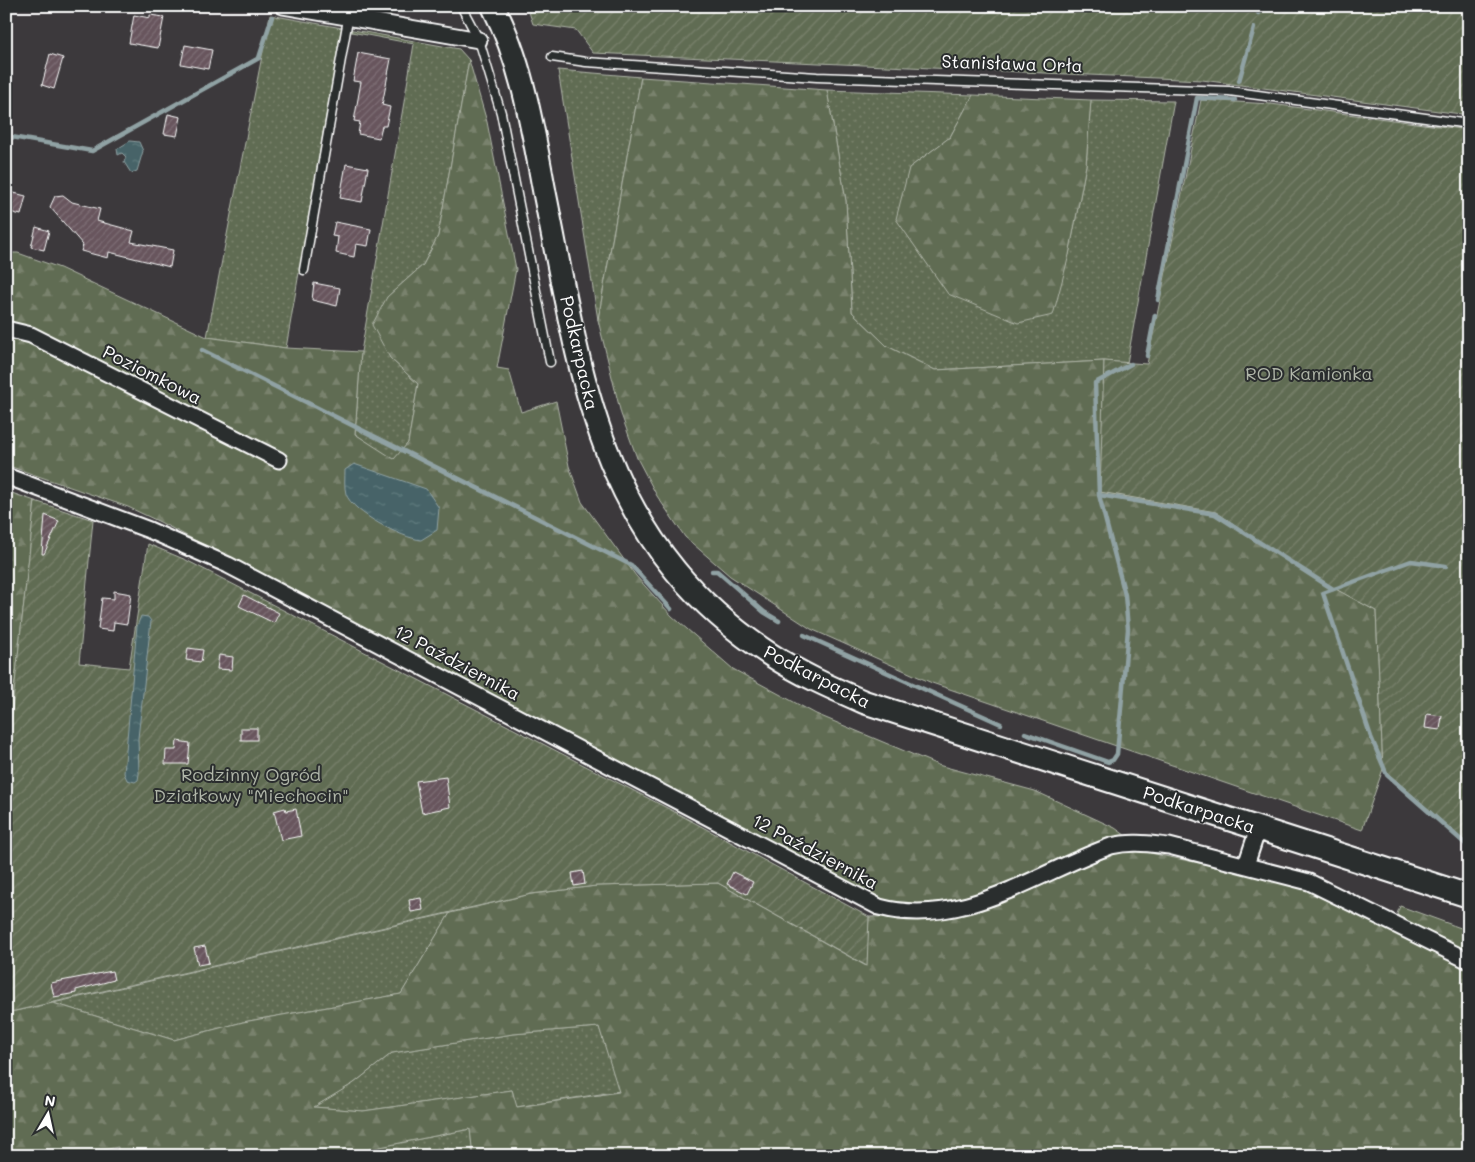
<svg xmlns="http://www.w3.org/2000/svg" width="1475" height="1162" viewBox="0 0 1475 1162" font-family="Mali,sans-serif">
<defs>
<pattern id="grass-dots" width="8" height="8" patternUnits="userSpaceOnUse" patternTransform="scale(1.25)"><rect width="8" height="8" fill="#616c53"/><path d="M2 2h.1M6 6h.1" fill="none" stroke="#79826d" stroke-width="1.8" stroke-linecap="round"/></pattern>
<pattern id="forest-firs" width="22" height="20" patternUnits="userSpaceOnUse" patternTransform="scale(1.25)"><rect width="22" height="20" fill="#616c53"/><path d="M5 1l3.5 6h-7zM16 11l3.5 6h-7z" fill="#79826d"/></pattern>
<pattern id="garden-furrows" width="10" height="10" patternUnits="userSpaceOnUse" patternTransform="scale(1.25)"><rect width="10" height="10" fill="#616c53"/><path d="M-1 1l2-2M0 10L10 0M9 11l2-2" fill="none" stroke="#79826d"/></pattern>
<pattern id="water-ripples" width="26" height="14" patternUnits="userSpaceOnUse" patternTransform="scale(1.25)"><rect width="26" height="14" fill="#466468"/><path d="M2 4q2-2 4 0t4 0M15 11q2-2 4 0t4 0" fill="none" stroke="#627b7f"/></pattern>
<pattern id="building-hatch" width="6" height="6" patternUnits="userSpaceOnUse" patternTransform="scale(1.25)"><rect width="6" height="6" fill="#67555d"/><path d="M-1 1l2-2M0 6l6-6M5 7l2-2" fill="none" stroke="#7e6e75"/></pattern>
</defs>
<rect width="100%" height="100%" fill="#3c393c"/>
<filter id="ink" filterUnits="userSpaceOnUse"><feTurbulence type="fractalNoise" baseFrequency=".02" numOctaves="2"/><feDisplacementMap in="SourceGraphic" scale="10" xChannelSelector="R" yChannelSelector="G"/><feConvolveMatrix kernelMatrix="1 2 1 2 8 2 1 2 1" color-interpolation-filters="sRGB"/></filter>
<g filter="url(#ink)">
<g fill="url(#grass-dots)" stroke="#b0b6a9">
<path d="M270 15 459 49 469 60 438 236 423 265 387 297 390 358 418 384 408 443 394 460 355 434 361 352 414 44 341 30 286 348 207 337Z"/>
<path d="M558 70 641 77 598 320Z"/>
<path d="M827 90 973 95 950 137 909 168 1069 255 1086 165 1091 100 1174 101 1127 363 1104 361 935 370 887 346 852 312 846 201Z"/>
<path d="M450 913 401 994 243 1022 174 1040 53 1003Z"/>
<path d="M599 1027 620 1091 516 1107 512 1090 363 1111 313 1107 354 1083 392 1053 513 1034Z"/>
<path d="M470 1129 473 1156H335Z"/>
</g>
<g fill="url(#forest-firs)" stroke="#b0b6a9" fill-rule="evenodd">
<path d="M469 60 487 122 516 269 497 368 509 370 521 412 556 401 569 466 582 502 636 576 672 616 733 669 816 714 938 765 1035 791 1115 828 1150 853 1288 881 1404 932 1403 921 1397 914 1400 906 1469 931V1156H473L470 1129 335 1156H117L118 1147 74 1156H6V1013L53 1003 174 1040 243 1022 401 994 450 913 531 894 596 886 718 883 866 966 869 917 914 916 160 522 128 507 6 465V253H18L60 268 207 337 286 348 361 352 355 434 394 459 408 443 418 384 390 358 372 325 387 297 423 265 438 236ZM599 1027 619 1092 517 1107 512 1090 363 1111 314 1107 354 1083 392 1053 513 1034Z"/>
<path d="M641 77 827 90 846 201 852 312 887 346 935 370 1104 361 1101 492 1216 512 1309 574 1376 611 1383 769 1362 830 932 683 811 629 730 576 685 537 657 496 637 458 621 414 598 320Z"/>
<path d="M973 95 1091 100 1086 165 1069 255 1053 315 1018 323 948 294 896 219 909 168 950 137Z"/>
<path d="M6 491 35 501 6 765Z"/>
</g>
<g fill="url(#garden-furrows)" stroke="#b0b6a9">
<path d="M345 6H392L390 19 354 12Z"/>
<path d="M527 6H1469V115L1202 80 593 53 576 30 533 24Z"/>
<path d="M1201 100 1271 104 1469 130V845L1383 769 1376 611 1308 574 1216 512 1100 492 1104 361 1147 364Z"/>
<path d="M35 501 93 520 79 663 129 668 148 544 186 560 671 810 869 917 867 966 718 883 596 886 531 894 6 1013V765Z"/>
</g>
<g fill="url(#water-ripples)" stroke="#90a2a4">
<path d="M130 141 139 142 143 151 137 171 131 173 124 162 126 157 122 153 118 155 117 149Z"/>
<path d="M354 464 426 489 439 508 437 530 421 540C402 538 353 513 346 494 344 487 345 477 345 470Z"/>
<path d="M141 616 148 617 151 621 138 738 139 774 138 780 135 782 127 780 124 773 137 626Z"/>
</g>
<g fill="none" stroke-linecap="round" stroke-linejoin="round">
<g stroke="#90a2a4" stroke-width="4.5">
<path d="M1258 13 1261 6"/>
<path d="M1239 81 1254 28"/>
<path d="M6 136 92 151 259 58 272 17"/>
<path d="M1158 300 1197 98 1235 100"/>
<path d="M202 350 631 565 671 609"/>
<path d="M1147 356 1155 315"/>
<path d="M1099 495 1215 514 1333 589"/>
<path d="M1446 566 1411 561 1323 593 1371 737 1387 775 1469 847"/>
<path d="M712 571H717L764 612 779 621"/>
<path d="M804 635 1001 724"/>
<path d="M1025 733 1108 762 1113 760 1117 754 1128 629 1125 595 1099 495 1095 383 1131 364"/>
</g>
</g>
<g fill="url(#building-hatch)" stroke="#fff">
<path d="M134 15 150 18V15L164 17 158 48 129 43Z"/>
<path d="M185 45 212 50 208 69 181 64Z"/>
<path d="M358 53 391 59 382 105 390 107 386 126H382L379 138 358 134 360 122 354 121 361 82 353 81Z"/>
<path d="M50 54 63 58 54 89 42 85Z"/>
<path d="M168 114 181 117 177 136 164 134Z"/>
<path d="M346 164 368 168 362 202 340 198Z"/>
<path d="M6 191 26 196 21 215 6 211Z"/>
<path d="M63 195 72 202 100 209 97 221 134 231 131 242 173 250 170 267 109 252 108 258 81 251 83 245 50 207 55 196Z"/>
<path d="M335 222 371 229 368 246 356 244 354 257 336 253 338 237 332 236Z"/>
<path d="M36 227 49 231 44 250 31 247Z"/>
<path d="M314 283 340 288 337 306 312 300Z"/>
<path d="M45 515 59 521 44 554H42Z"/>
<path d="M114 591 131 594 127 624 114 622 113 631 98 629 102 598 114 599Z"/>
<path d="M244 595 279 613 274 623 239 606Z"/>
<path d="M188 648 203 650 201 662 186 660Z"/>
<path d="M219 655 233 657 232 670 217 669Z"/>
<path d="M1427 714 1442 716 1440 730 1425 728Z"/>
<rect x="241" y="728" width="16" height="12"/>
<path d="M177 741 190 743 188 764H165L166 750H176Z"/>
<path d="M446 777 450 807 422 813 416 781Z"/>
<path d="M285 808 286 811 296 809 301 836 281 840 274 811Z"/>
<path d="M583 871 585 884 574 886 572 873Z"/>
<path d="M733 872 753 882 747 894 727 884Z"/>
<path d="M421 898 423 910 411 912 409 900Z"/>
<path d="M205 946 209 963 198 965 194 948Z"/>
<path d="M112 971 114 980 76 990V993L54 997 51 983Z"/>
</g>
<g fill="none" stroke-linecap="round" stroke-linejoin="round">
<defs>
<g id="lane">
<path d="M461 6 479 40 501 113 550 362"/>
<path d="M552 57 586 62 817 77 1229 91 1469 124"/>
<path d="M304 270 348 19"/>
</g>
<g id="street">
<path d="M283 6 479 40"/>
<path d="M6 329 31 335 279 460"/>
<path d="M6 476 149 530 228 565 879 907C962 929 1036 873 1111 846 1131 841 1150 844 1169 846L1309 882 1469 961"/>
<path d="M1246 865 1258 829"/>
</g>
<path id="secondary" d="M493 6C523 64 533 131 545 195 582 379 599 543 771 655 800 674 832 688 864 702L1469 896"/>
</defs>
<use href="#lane" stroke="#fff" stroke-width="11"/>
<use href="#street" stroke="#fff" stroke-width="19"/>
<use href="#secondary" stroke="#fff" stroke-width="26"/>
<use href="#lane" stroke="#2a2d2e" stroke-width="8"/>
<use href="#street" stroke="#2a2d2e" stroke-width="15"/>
<use href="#secondary" stroke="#2a2d2e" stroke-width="22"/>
</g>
</g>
<g text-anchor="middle" stroke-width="4" stroke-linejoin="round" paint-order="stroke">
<g font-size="18" fill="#fff" stroke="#2a2d2e">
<text transform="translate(1012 64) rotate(2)" y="6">Stanisława Orła</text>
<text transform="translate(579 353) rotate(77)" y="6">Podkarpacka</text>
<text transform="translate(152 375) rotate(27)" y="6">Poziomkowa</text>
<text transform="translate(457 663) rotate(28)" y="6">12 Października</text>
<text transform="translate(817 677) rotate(27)" y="6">Podkarpacka</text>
<text transform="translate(1199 810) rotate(18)" y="6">Podkarpacka</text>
<text transform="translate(815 852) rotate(28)" y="6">12 Października</text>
</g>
<g font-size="18" fill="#b0b6a9" stroke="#2a2d2e">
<text x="1309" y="380">ROD Kamionka</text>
<text x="251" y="781">Rodzinny Ogród<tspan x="251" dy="21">Działkowy "Miechocin"</tspan></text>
</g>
</g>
<rect width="1475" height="1162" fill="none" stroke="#2a2d2e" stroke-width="25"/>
<rect x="12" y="12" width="1450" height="1137" fill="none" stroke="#fff" stroke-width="2" filter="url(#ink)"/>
<g transform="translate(48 1114) rotate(9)" stroke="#2a2d2e" stroke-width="4" paint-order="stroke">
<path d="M0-4L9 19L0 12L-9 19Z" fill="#ffffff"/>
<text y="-8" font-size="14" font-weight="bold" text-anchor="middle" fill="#ffffff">N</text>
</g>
</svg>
